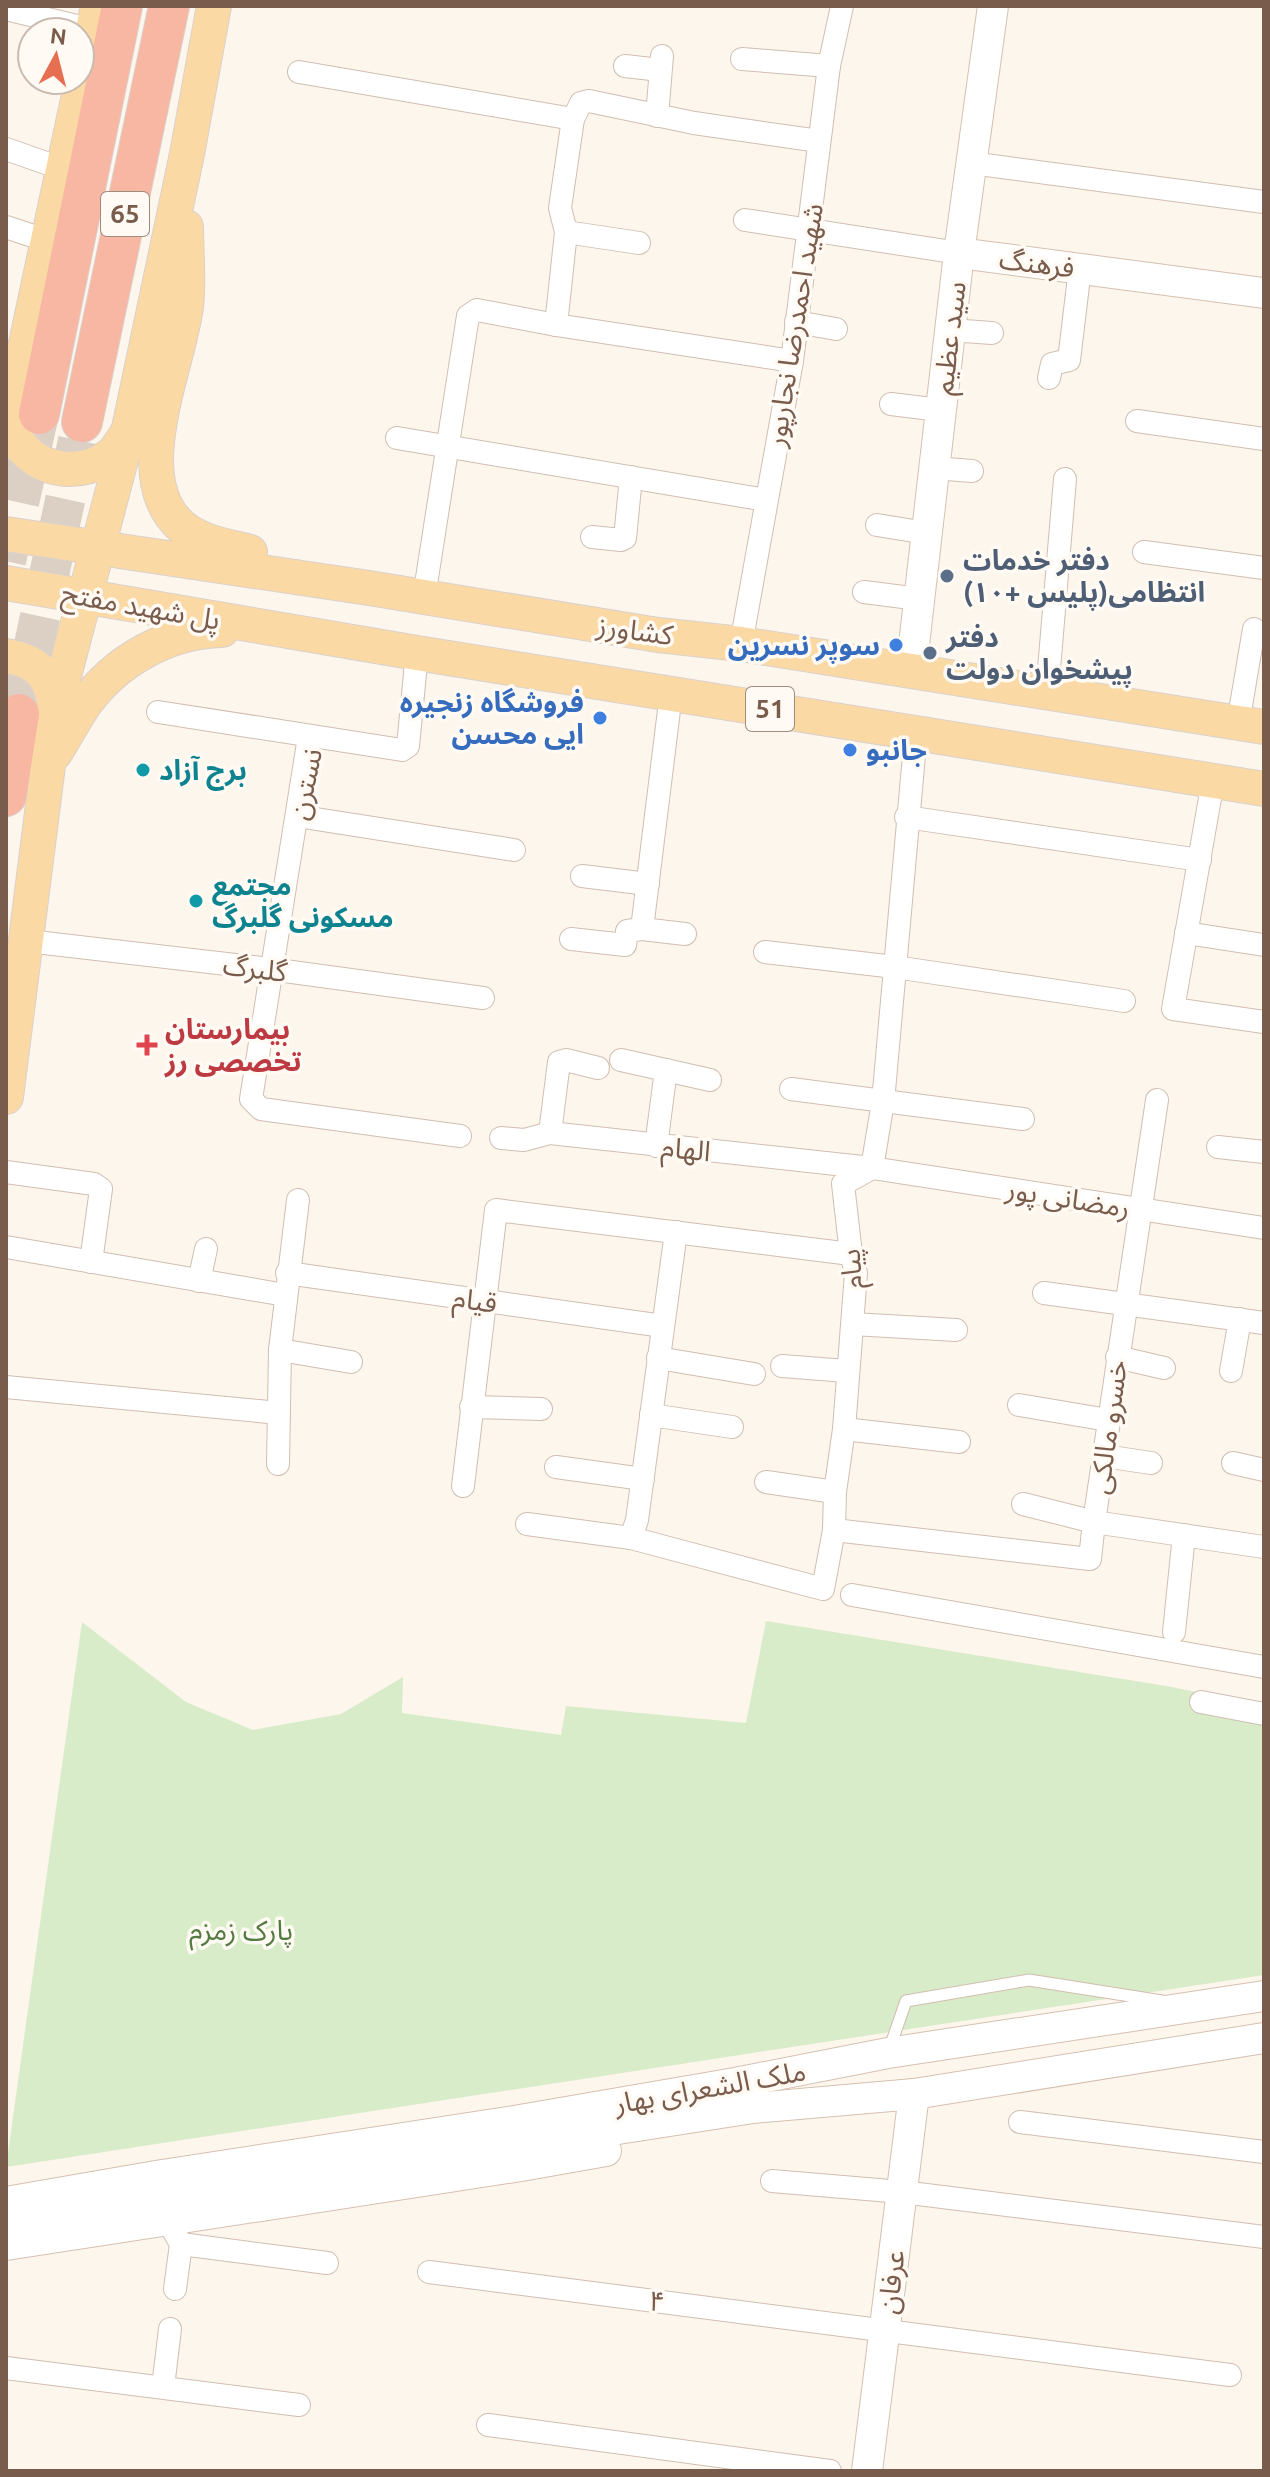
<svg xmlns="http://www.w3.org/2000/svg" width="1270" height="2477" viewBox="0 0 1270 2477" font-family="Ubuntu,'Noto Sans Arabic',sans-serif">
<rect width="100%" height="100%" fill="#fdf6ec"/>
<path fill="#d8ecc9" d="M766 1621 1166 1686 1264 1705V1975L6 2167 82 1622 186 1702 253 1730 341 1714 403 1677 402 1713 561 1735 566 1706 746 1723Z"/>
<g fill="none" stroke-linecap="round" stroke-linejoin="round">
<g stroke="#dcd0c4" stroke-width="40" stroke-dasharray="40 20" stroke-linecap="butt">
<path d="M6 561 39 414"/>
<path d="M19 714 82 422"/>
</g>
<defs>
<path id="lane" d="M889 2050 906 2001 1029 1980 1162 2001"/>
<g id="street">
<path d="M6 9 93 30"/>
<path d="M742 59 829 66"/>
<path d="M625 66 660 70"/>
<path d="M299 72 573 119"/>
<path d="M657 116 662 56"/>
<path d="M6 149 63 169"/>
<path d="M971 163 1264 202"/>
<path d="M745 220 959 253"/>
<path d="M6 227 48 241"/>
<path d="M566 232 639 243"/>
<path d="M796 322 836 329"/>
<path d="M556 325 566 232 560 208 573 119 581 103 589 101 694 123 819 141"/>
<path d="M950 330 992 333"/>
<path d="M1049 378 1052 364 1069 360 1080 269"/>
<path d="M891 404 940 410"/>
<path d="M1137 421 1264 439"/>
<path d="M397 438 766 500"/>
<path d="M934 468 972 471"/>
<path d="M877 525 926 533"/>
<path d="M592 537 621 540 625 538 631 477"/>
<path d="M1144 552 1264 568"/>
<path d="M864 592 919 599"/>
<path d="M424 597 468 316 477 310 556 325 792 361"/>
<path d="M741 644 792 361 829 66 842 6"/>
<path d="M1047 693 1065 479"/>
<path d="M158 712 402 750 408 746 417 653"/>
<path d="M1238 723 1254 629"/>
<path d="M309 737 251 1099 261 1109 460 1136"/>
<path d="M1213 781 1173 1009 1264 1022"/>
<path d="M297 816 514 850"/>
<path d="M906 817 1200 860"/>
<path d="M582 876 648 884"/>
<path d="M642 929 671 694"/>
<path d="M1186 933 1264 945"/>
<path d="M571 939 625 945 627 931 642 929 685 934"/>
<path d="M27 941 270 969 483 998"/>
<path d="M765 952 895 967 1124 1001"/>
<path d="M621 1060 710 1080"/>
<path d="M791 1089 1023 1119"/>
<path d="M1157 1100 1094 1522 1264 1547"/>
<path d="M550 1133 559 1062 566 1060 598 1068"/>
<path d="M501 1138 524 1140 550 1133 872 1168 1264 1228"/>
<path d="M656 1146 666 1070"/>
<path d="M1218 1147 1264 1152"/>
<path d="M872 1168 883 1102 916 733"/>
<path d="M6 1172 94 1184 101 1189 91 1262"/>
<path d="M6 1247 285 1295"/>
<path d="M287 1273 663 1326"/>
<path d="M199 1281 206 1249"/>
<path d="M1044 1293 1264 1323"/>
<path d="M853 1324 956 1330"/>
<path d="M280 1350 351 1362"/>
<path d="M1117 1357 1164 1368"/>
<path d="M658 1358 754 1374"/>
<path d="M782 1366 847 1371"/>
<path d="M1231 1371 1240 1319"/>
<path d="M6 1387 279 1413"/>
<path d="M1019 1405 1108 1420"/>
<path d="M471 1407 541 1409"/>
<path d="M651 1415 732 1427"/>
<path d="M844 1429 959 1442"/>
<path d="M1104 1456 1151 1463"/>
<path d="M1233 1463 1264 1470"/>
<path d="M278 1464 280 1350 298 1200"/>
<path d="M556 1467 643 1479"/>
<path d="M766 1482 835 1492"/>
<path d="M463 1486 496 1210 851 1254"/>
<path d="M527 1524 631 1538 823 1589 834 1530 835 1492 844 1429 856 1273 851 1254 843 1184 872 1168"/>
<path d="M834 1530 1090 1559 1094 1522 1023 1504"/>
<path d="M631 1538 637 1520 676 1232"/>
<path d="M852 1595 1264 1667"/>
<path d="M1174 1632 1184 1535"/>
<path d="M1201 1702 1264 1714"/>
<path d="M1020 2122 1264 2152"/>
<path d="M772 2181 902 2192 1264 2237"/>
<path d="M174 2232 181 2244 175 2289"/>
<path d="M181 2244 327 2263"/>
<path d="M429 2272 1230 2375"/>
<path d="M6 2368 299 2405"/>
<path d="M163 2387 170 2329"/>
<path d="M488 2425 830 2471"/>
</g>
<g id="secondary">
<path d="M959 253 1264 293"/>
<path d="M911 671 959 253 993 6"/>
<path d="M6 2202 156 2176 514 2121 735 2083 888 2053 1264 1996"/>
<path d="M6 2224 753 2108 914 2094 1264 2038"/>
<path d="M6 2245 521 2166 606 2151"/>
<path d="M867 2471 914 2094"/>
</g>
<g id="primary">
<path d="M186 227C186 253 189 281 186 307 178 368 126 477 181 526 199 542 227 546 250 552"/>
<path d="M10 419C13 426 15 437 19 443 39 473 84 477 111 455 117 450 122 441 126 435"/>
<path d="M6 437 98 6"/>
<path d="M6 534 369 588 658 635 741 644 1264 727"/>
<path d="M6 583 417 653 1264 789"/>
<path d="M6 656C39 661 52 677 55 710"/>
<path d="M55 753C65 737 74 720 84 705 115 661 168 631 222 630"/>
<path d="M6 1097 55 710 128 433 187 154 214 6"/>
</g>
<g id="highway">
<path d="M39 414 122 6"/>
<path d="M82 422 169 6"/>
<path d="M6 796 19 714"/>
</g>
</defs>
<use href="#lane" stroke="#d1beb0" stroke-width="13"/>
<use href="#street" stroke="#d1beb0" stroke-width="24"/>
<use href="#secondary" stroke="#d6c0b0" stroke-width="32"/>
<use href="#primary" stroke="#dad1cd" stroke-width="36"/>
<use href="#highway" stroke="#dad1cd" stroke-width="42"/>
<use href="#lane" stroke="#fff" stroke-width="11"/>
<use href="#street" stroke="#fff" stroke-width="22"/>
<use href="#secondary" stroke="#fff" stroke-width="30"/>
<use href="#primary" stroke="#fbd9a5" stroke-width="34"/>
<use href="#highway" stroke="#f7b7a3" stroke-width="40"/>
</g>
<g fill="#5c6f8a" stroke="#fffaf3" stroke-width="3">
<circle cx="947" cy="576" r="8"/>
<circle cx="930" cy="653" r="8"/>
</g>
<g fill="#3f7fe0" stroke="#fffaf3" stroke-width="3">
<circle cx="896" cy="645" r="8"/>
<circle cx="600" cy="718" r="8"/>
<circle cx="850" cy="750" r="8"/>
</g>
<g fill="#0f9aa8" stroke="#fffaf3" stroke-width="3">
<circle cx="143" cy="770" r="8"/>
<circle cx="196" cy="901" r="8"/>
</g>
<path fill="#e0444e" stroke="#fffaf3" stroke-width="3" d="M143 1033h8v8h8v8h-8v8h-8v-8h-8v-8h8z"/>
<g text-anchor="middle" stroke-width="7" stroke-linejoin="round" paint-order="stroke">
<g fill="#fffaf3" stroke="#a28b7f" stroke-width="2">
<rect x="101" y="192" width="48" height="44" rx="6"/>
<rect x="746" y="687" width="48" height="44" rx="6"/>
</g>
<g font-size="26" font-weight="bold" fill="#7a5c4d">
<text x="125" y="223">65</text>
<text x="770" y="718">51</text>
</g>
<g font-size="28" fill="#7a5c4d" stroke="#fffaf3">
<text transform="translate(1037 263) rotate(7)" y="10">فرهنگ</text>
<text transform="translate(794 325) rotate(-81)" y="10">شهید احمدرضا نجارپور</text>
<text transform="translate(949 338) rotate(-83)" y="10">سید عظیم</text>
<text transform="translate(141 606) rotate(10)" y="10">پل شهید مفتح</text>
<text transform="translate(635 630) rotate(8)" y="10">کشاورز</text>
<text transform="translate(305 784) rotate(-78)" y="10">نسترن</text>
<text transform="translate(255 968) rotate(7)" y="10">گلبرگ</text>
<text transform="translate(686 1149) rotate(6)" y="10">الهام</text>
<text transform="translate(1068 1198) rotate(9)" y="10">رمضانی پور</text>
<text transform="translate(851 1269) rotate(-95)" y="10">پیام</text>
<text transform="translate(475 1300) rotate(8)" y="10">قیام</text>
<text transform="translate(1108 1427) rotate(-82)" y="10">خسرو مالکی</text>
<text transform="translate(710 2087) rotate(-10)" y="10">ملک الشعرای بهار</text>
<text transform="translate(891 2282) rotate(-83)" y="10">عرفان</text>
<text transform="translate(657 2301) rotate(7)" y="10">۴</text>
</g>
<g font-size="28" font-weight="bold" fill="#4e5e75" stroke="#fffaf3" text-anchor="start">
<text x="963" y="570">دفتر خدمات<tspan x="963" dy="32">انتظامی(پلیس +۱۰)</tspan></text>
<text x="946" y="647">دفتر<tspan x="946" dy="32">پیشخوان دولت</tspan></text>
</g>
<g font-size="28" font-weight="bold" fill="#366cbe" stroke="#fffaf3" text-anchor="end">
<text x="880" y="655">سوپر نسرین</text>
<text x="584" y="712">فروشگاه زنجیره<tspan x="584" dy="32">ایی محسن</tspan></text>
<text x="866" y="760" text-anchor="start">جانبو</text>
</g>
<g font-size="28" font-weight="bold" fill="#0d838f" stroke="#fffaf3" text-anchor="start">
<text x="159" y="780">برج آزاد</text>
<text x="212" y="895">مجتمع<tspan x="212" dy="32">مسکونی گلبرگ</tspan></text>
</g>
<g font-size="28" font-weight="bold" fill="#be3a42" stroke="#fffaf3" text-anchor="start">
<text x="165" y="1039">بیمارستان<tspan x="165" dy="32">تخصصی رز</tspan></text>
</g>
<g font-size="28" fill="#537a41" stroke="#fffaf3">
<text x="241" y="1940">پارک زمزم</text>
</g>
</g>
<rect width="1270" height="2477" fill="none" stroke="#7a5c4d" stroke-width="16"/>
<g transform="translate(56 56) rotate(7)"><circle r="38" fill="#fffaf3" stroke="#cabbb1" stroke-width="2"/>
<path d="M0-6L14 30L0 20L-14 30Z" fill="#e76f51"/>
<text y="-12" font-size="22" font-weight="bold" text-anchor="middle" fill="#7a5c4d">N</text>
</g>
</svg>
